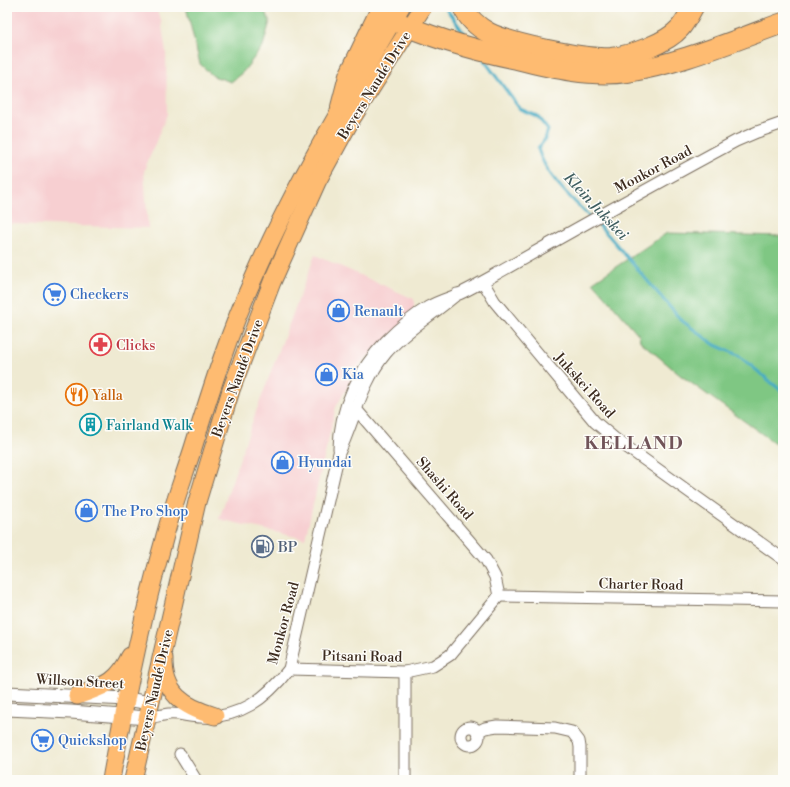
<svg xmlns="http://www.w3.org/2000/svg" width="790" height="787" viewBox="0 0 790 787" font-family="'Libre Bodoni',serif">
<rect width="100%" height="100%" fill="#fdfcf7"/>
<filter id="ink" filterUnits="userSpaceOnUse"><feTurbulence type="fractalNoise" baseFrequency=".025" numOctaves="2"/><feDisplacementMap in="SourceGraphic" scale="8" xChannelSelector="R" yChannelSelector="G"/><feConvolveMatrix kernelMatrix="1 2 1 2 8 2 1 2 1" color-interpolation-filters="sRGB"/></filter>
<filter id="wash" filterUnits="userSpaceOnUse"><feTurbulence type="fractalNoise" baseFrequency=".012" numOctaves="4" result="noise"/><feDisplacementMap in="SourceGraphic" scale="16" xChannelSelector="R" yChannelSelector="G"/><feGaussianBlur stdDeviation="0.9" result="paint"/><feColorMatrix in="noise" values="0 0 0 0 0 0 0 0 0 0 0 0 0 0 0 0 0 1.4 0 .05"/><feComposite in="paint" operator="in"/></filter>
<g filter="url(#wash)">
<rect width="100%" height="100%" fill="#efead2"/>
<g fill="#f7cfd1">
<path d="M7 7H155L161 20 166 52 167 114 144 171 148 228 10 224 14 165 7 166Z"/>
<path d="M315 255 414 299V315L361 363 336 407 305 539 219 519 254 417Z"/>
</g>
<g fill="#7fc783" stroke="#5d7850">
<path d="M186 7H262L270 21 263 46 243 72 231 82 213 76 200 64Z"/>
<path d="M667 233 783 236V449L680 375 640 341 639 335 593 282Z"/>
</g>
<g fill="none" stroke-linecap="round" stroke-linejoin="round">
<g stroke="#44abc4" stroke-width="3">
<path d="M445 7 469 40"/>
<path d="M484 60 520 109 537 116 548 130 545 139 538 149C546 176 571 198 591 218"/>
<path d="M595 221 609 236 681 320 715 345 738 355 783 392"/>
</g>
</g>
</g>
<g filter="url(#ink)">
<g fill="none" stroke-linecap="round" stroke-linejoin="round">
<defs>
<g id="minor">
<path d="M483 282 495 302 595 422 614 438 783 559"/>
<path d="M355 408 486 560 495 577 499 596"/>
<path d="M339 449C339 409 359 369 386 341 398 329 413 316 428 307 438 301 449 298 459 294 470 289 480 283 491 277 572 231 654 185 736 141L757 132 783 123"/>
<path d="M499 596 783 601"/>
<path d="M289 669 405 672 433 666 450 655 499 596"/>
<path d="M405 672V780"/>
<path d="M147 718C154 717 162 715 169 714 179 713 189 717 200 717 239 719 266 699 289 669L339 453C355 419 361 383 386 353 406 330 434 314 457 294"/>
<circle cx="470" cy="736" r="9"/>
<path d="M477 732 485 728 497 726 555 728 572 732 579 741 580 747V780"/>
<path d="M180 754 196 780"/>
</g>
<g id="tertiary">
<path d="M7 693 126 699 151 703"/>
<path d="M7 709 71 712 147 718"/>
</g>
<g id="primary">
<path d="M164 658C163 694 184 707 215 716"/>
<path d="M77 696C103 686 117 684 130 656"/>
<path d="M111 780C125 700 141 621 163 543 171 511 183 479 193 448 211 389 230 330 255 275 296 182 349 94 401 7"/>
<path d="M133 780 197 502 231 390 272 282 317 182 351 120 423 7"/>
</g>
<g id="motorway">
<path d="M463 7C468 18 478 27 489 33 512 44 585 60 611 58 631 56 667 43 680 28 686 21 689 14 693 7"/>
<path d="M393 20C432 39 475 50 517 59 553 68 590 77 627 72 680 64 732 41 783 23"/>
<path d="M341 107 349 76 382 7"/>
</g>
</defs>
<use href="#minor" stroke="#7a6d5d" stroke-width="13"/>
<use href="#tertiary" stroke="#7a6d5d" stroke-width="15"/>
<use href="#primary" stroke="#7a6d5d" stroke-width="19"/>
<use href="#motorway" stroke="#7a6d5d" stroke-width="22"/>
<use href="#minor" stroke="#fff" stroke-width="11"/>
<use href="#tertiary" stroke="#fff" stroke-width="13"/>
<use href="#primary" stroke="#febb71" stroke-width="17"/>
<use href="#motorway" stroke="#febb71" stroke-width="20"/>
</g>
</g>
<defs>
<symbol id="supermarket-ring" viewBox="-11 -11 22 22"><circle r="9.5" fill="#fdfcf7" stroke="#3f7fe0" stroke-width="1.5"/><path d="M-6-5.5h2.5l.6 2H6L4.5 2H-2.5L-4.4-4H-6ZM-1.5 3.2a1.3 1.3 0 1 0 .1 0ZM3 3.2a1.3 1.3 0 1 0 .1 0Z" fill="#3f7fe0"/></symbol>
<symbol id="shop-ring" viewBox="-11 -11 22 22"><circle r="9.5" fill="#fdfcf7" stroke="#3f7fe0" stroke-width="1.5"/><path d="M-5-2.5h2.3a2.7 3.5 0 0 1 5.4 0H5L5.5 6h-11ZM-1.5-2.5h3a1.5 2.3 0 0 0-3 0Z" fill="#3f7fe0"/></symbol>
<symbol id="pharmacy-ring" viewBox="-11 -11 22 22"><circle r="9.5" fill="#fdfcf7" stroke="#e0444e" stroke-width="1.5"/><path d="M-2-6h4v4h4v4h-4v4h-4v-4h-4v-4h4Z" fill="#e0444e"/></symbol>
<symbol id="restaurant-ring" viewBox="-11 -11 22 22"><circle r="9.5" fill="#fdfcf7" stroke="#e8710a" stroke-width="1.5"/><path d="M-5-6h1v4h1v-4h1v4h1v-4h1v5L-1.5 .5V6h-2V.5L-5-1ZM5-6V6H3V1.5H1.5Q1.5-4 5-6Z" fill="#e8710a"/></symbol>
<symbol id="building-ring" viewBox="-11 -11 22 22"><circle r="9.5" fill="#fdfcf7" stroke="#0f9aa8" stroke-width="1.5"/><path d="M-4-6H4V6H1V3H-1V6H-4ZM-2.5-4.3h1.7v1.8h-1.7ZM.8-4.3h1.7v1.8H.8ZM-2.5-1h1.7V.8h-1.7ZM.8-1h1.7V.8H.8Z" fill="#0f9aa8"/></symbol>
<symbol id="fuel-ring" viewBox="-11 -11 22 22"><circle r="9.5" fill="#fdfcf7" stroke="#5c6f8a" stroke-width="1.5"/><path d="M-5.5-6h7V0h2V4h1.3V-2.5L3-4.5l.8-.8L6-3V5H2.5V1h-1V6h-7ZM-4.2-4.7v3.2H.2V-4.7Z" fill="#5c6f8a"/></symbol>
</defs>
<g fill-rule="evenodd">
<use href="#supermarket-ring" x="42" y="282" width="25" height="25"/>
<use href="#shop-ring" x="326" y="298" width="25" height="25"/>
<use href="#pharmacy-ring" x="88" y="332" width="25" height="25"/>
<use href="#shop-ring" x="314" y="362" width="25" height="25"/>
<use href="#restaurant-ring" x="64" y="382" width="25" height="25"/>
<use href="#building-ring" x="78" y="412" width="25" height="25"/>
<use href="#shop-ring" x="270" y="450" width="25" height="25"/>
<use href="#shop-ring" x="74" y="498" width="25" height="25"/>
<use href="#fuel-ring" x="250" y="534" width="25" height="25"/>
<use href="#supermarket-ring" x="30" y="728" width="25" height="25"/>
</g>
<g text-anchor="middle" stroke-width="3" stroke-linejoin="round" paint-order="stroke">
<g font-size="14" fill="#3b2a1e" stroke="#fdfcf7">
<text transform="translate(374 85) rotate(-58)" y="5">Beyers Naudé Drive</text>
<text transform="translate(653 169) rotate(-28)" y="5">Monkor Road</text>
<text transform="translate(237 378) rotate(-70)" y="5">Beyers Naudé Drive</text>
<text transform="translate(585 385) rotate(48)" y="5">Jukskei Road</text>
<text transform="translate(445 488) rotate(49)" y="5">Shashi Road</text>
<text transform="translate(641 584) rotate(1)" y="5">Charter Road</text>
<text transform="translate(283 623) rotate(-75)" y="5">Monkor Road</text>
<text transform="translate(362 656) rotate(1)" y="5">Pitsani Road</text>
<text transform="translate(80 681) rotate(3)" y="5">Willson Street</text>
<text transform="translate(154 690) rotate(-77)" y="5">Beyers Naudé Drive</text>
</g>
<g font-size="14" fill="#366cbe" stroke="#fdfcf7" text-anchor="start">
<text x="70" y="299">Checkers</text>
<text x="354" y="316">Renault</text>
<text x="342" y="379">Kia</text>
<text x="298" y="467">Hyundai</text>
<text x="102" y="516">The Pro Shop</text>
<text x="58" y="745">Quickshop</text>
</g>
<g font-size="14" fill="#be3a42" stroke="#fdfcf7" text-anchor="start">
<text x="116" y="350">Clicks</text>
</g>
<g font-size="14" fill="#c56008" stroke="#fdfcf7" text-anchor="start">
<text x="92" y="400">Yalla</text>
</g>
<g font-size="14" fill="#0d838f" stroke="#fdfcf7" text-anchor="start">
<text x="106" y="430">Fairland Walk</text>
</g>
<g font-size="14" fill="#4e5e75" stroke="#fdfcf7" text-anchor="start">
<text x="278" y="552">BP</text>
</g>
<g font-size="15" font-style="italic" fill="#3f5e60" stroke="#fdfcf7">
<text transform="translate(596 206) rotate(47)" y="5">Klein Jukskei</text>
</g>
<g font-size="18" font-weight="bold" letter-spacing="1" fill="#715459" stroke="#fdfcf7">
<text x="634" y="449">KELLAND</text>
</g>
</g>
<rect width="790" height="787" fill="none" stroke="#fdfcf7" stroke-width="24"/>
</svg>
